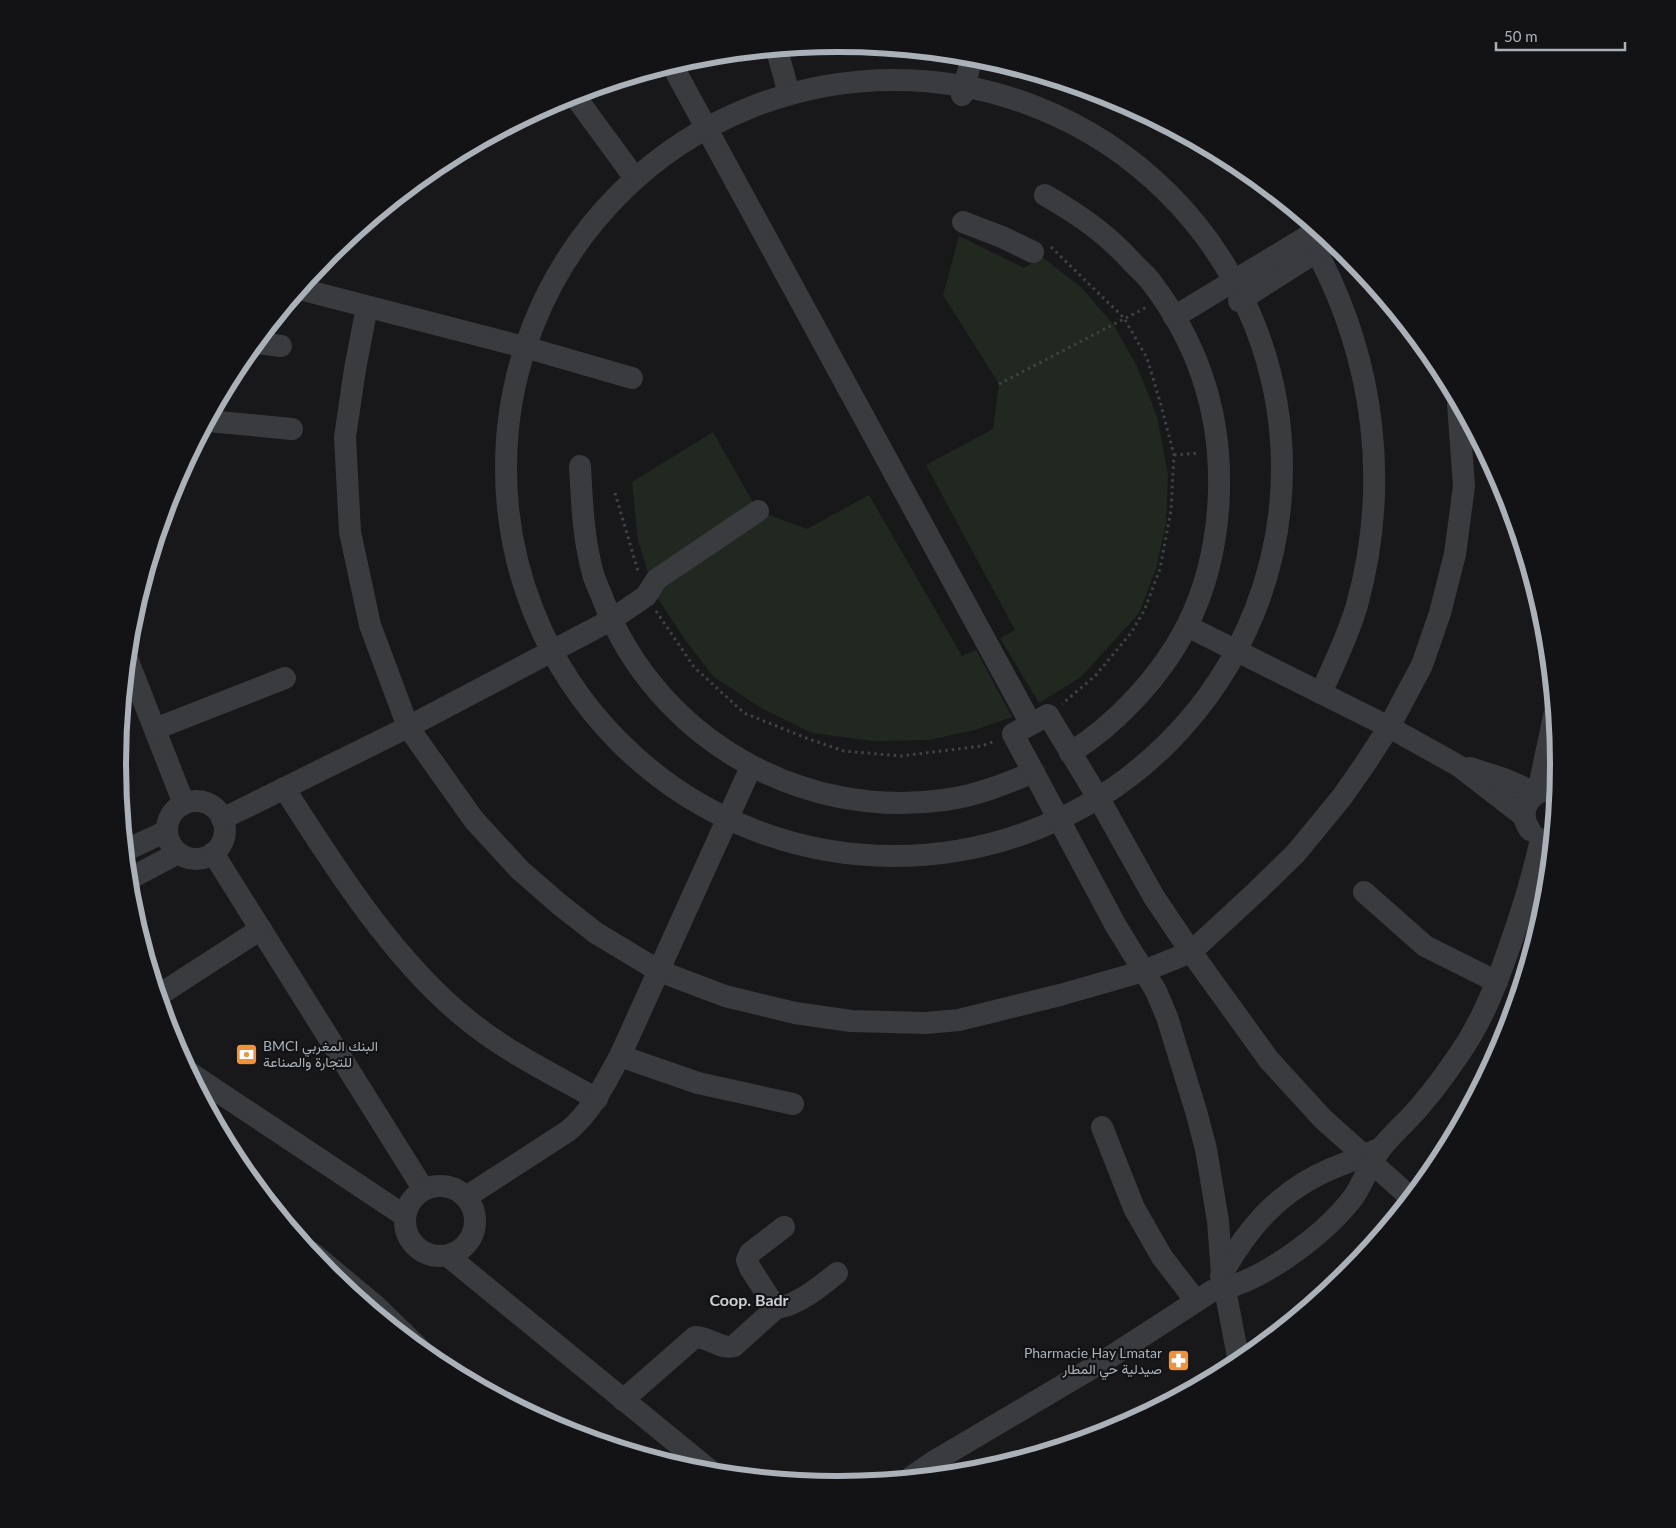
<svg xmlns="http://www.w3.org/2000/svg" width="1676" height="1528" viewBox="0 0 1676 1528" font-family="Lato,Vazirmatn,sans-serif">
<rect width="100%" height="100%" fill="#18181a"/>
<g fill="#202820">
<path d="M959 236 1024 268 1042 257 1081 287 1113 324 1137 366 1157 416 1168 475 1166 523 1156 569 1139 613 1081 677 1039 703 1000 638 1015 630 926 465 993 429 999 384 943 295Z"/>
<path d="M713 432 758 511 807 529 869 495 962 656 976 650 1012 717 975 730 929 740 872 741 812 733 761 708 714 677 686 641 654 593 638 540 632 482Z"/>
</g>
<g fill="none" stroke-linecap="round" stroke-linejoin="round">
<g stroke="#3f4246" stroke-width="3" stroke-dasharray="2.5 4" stroke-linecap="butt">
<path d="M1051 247 1124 318 1147 358 1161 405 1174 455 1171 510 1160 569 1144 611 1131 633 1095 676 1062 704"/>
<path d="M999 384 1147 307"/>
<path d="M1174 455 1198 453"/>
<path d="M615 493 638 571"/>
<path d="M656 611 694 667 744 713 806 738 844 751 901 756 982 746 995 741"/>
</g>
<g stroke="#393b3f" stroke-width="22">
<path d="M777 50 786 83"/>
<path d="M672 65 1031 724"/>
<circle cx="894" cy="468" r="388"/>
<path d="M574 95 629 170"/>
<path d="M962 95 972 57"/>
<path d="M1045 195C1081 216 1106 233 1134 264 1140 270 1147 276 1152 283 1173 311 1191 343 1202 376 1229 454 1224 552 1187 626 1162 675 1117 724 1070 753"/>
<path d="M963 222 1002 237 1033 252"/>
<path d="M1317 252C1375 362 1390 485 1357 605 1348 636 1334 664 1321 693"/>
<path d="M300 289 528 348 632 378"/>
<path d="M1239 301 1332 242"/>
<path d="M367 307 355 369 345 437 350 532 370 625 408 727 474 820 520 870 559 904 596 933 659 971 725 996 795 1013 851 1021 926 1023 959 1020 1060 995 1144 971 1191 952 1257 891 1296 853 1342 797 1365 764 1389 727 1422 665 1440 613 1455 554 1464 486 1458 404"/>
<path d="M1174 317 1318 230"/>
<path d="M257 343 281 346"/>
<path d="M208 421 292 429"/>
<path d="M580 466C582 503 583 537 593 574 596 584 601 593 604 602 658 738 800 820 944 800 976 796 1005 784 1034 772"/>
<path d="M1187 626 1389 727 1459 766 1525 817"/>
<path d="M128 661 184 804"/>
<path d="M155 729 285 678"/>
<path d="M1470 768 1504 779 1536 793"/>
<path d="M284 788C335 868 396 964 470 1022 509 1053 554 1075 597 1099"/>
<path d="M1538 792 1554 716"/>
<circle cx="196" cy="830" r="29"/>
<path d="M222 819 408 727 611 620 646 596 657 579 758 511"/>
<path d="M1530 830C1515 810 1533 787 1556 790"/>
<path d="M126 850 167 831"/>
<path d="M213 853 424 1190"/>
<path d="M129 879 178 853"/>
<path d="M1364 892 1425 946 1497 982"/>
<path d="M159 995 261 929"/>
<path d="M620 1056 698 1083 793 1104"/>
<path d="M190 1073 405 1216"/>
<path d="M1102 1127 1134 1208 1162 1257 1196 1301"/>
<circle cx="440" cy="1221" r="35"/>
<path d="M466 1197 568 1131C592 1111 605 1083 620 1056L751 767"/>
<path d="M784 1227 750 1253 747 1260 750 1268 776 1308C797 1306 821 1286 837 1273"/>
<path d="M311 1252 377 1307 419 1348"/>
<path d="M448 1256 712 1472"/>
<path d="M1221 1276C1248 1227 1280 1190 1333 1168 1347 1162 1362 1157 1376 1150"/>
<path d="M1239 1362 1222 1274 1218 1221 1206 1149 1196 1111 1167 1017 1156 991 1116 926 1013 734 1048 715 1103 806 1154 897 1191 952 1269 1060 1323 1119 1410 1197"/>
<path d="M623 1400 695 1337C709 1337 721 1350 734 1346L776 1308"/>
<path d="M911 1477 933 1462 1104 1361 1212 1291C1259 1284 1322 1237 1352 1199 1364 1183 1369 1163 1382 1147 1394 1132 1409 1120 1421 1105 1432 1092 1443 1078 1453 1063 1479 1028 1495 989 1509 948 1522 912 1533 876 1541 839"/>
</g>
</g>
<defs>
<symbol id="bank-square" viewBox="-11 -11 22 22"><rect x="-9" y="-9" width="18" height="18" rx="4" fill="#ee933b" stroke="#131315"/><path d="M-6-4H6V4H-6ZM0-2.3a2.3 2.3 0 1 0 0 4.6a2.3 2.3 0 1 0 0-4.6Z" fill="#fff"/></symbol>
<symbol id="pharmacy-square" viewBox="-11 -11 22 22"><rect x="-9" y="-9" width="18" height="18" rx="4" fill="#ee933b" stroke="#131315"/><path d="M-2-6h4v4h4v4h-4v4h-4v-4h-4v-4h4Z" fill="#fff"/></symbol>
</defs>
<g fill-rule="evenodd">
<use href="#bank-square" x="234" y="1042" width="25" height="25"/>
<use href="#pharmacy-square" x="1166" y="1348" width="25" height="25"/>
</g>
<g text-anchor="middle" stroke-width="4.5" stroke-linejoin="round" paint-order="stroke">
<g font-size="14" fill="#aab1b9" stroke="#131315" text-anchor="start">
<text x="263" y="1051">BMCI البنك المغربي<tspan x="263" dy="16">للتجارة والصناعة</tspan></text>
<text x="1162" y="1358" text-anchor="end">Pharmacie Hay Lmatar<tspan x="1162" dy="16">صيدلية حي المطار</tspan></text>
</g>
<g font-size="16" font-weight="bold" fill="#cbd0d5" stroke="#131315">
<text x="749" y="1306">Coop. Badr</text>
</g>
</g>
<path d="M0 0H1676V1528H0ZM126 764a712 712 0 1 1 1424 0a712 712 0 1 1-1424 0Z" fill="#131315" fill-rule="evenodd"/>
<path fill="none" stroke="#aab1b9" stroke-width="6" d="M126 764a712 712 0 1 1 1424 0a712 712 0 1 1-1424 0Z"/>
<path d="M1496 42v8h129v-8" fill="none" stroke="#aab1b9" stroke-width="2.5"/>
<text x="1504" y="42" font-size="15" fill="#aab1b9" stroke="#131315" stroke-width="4" paint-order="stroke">50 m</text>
</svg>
